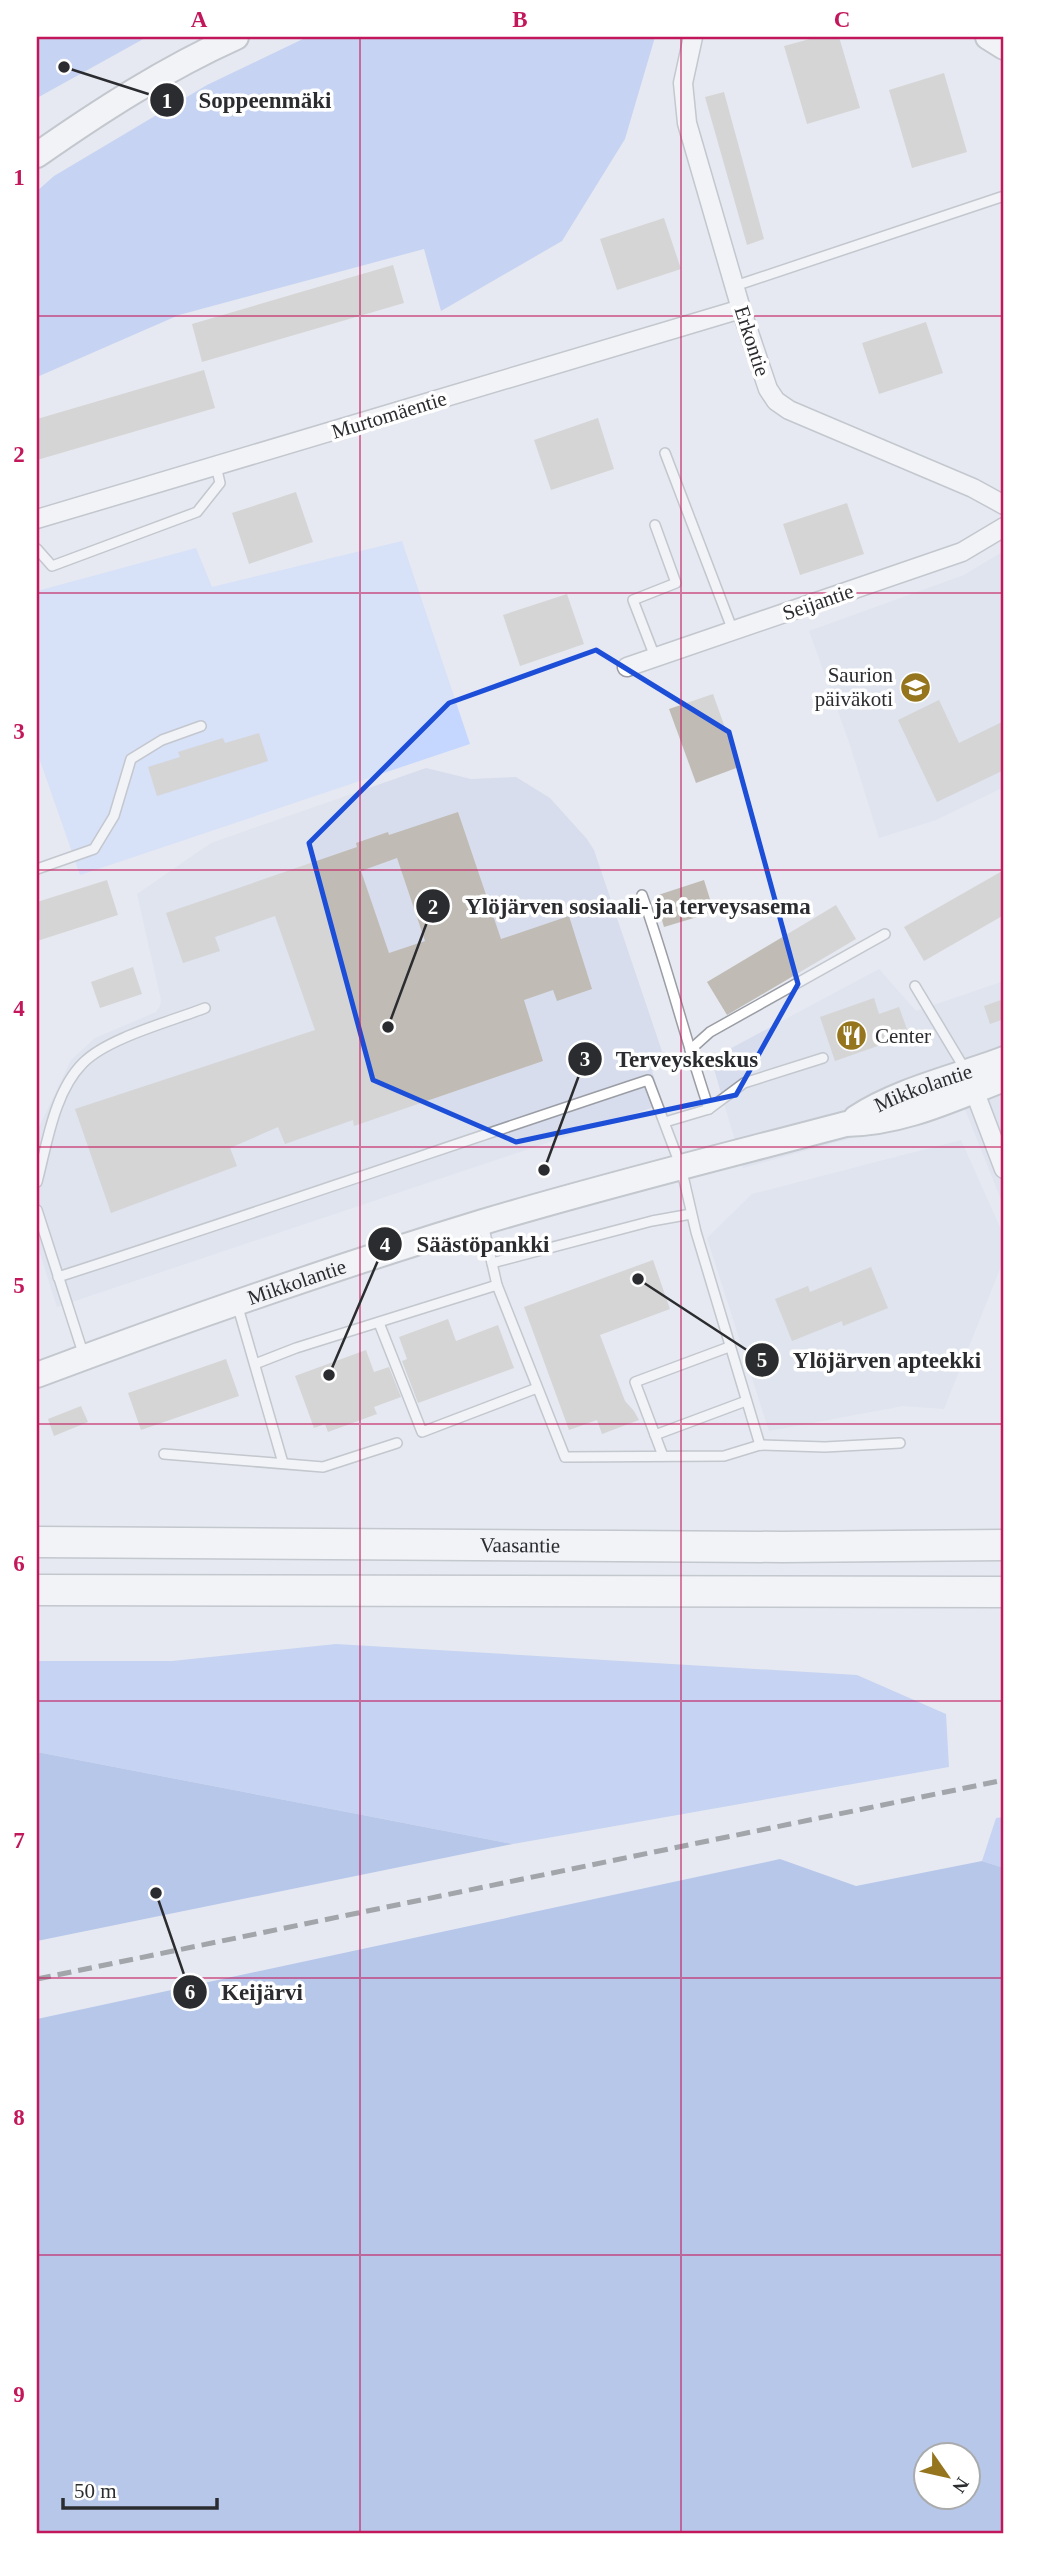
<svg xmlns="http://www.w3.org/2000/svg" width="1041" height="2571" viewBox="0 0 1041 2571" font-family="Georgia,serif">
<rect width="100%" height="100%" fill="#e6e9f1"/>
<g fill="#d7ddec">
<path d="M1004 551V787L936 820 879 838 849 742 809 631 964 575Z"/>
<path d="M426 768 471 779 516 777 550 798 587 839 594 850 667 1066 652 1071 663 1104 57 1307 37 1244 39 1127 71 1060 95 1038 147 1016 156 1012 160 1006 161 1000 137 894 211 843Z"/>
<path d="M879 969 916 1011 1004 981V1207L964 1107 743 1168 711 1059Z"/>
<path d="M961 1140 1004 1236V1259L944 1409 903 1406 769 1431 707 1238 752 1194Z"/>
</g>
<path fill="#c5d7ff" d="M402 541 470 744 80 875 37 752V591L196 548 212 587Z"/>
<g fill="#a0b9f3">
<path d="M37 37H147L37 98Z"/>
<path d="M307 37H655L625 139 562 241 441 311 424 249 179 315 37 377V191L54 176 207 85Z"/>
<path d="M336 1644 857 1675 946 1714 949 1767 513 1844 37 1752V1661H172Z"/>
<path d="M1004 1817V1868L982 1861 996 1818Z"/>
</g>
<g fill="#7f9de3" fill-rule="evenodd">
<path d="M37 1752 513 1844 37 1941Z"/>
<path d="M780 1859 856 1886 982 1861 1004 1868V2534H37V2019ZM926 2456H968V2498H926Z"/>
</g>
<g fill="#c0bcb5" fill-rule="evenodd">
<path d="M817 37H839L860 108 807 124 784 46Z"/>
<path d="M944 73 967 152 912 168 889 90Z"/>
<path d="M724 92 764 239 747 245 705 97Z"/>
<path d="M664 218 681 269 617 290 600 239Z"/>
<path d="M393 265 404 303 202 362 192 324Z"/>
<path d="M926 322 943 373 879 394 862 343Z"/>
<path d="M204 370 215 408 37 460V419Z"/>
<path d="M598 418 614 469 551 490 534 440Z"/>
<path d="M296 492 313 542 249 564 232 513Z"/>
<path d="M847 503 864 554 800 575 783 524Z"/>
<path d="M567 594 584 644 520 666 503 615Z"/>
<path d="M713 694 739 767 696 783 669 709Z"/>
<path d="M939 700 959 743 1004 721V770L937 802 898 720Z"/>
<path d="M259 733 268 761 157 796 148 767 180 757 178 752 223 738 225 743Z"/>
<path d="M458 812 501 939 569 916 592 989 557 1001 553 990 524 1000 543 1061 354 1126 353 1120 285 1144 278 1127 230 1148 237 1166 111 1213 75 1109 315 1030 275 916 215 937 220 951 183 963 166 913 357 847 356 843 388 832 389 835ZM397 858 425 941 389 953 361 871Z"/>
<path d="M1004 870V915L924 961 904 927Z"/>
<path d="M107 880 118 915 37 941V902Z"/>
<path d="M704 880 714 912 664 927 655 896Z"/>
<path d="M836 905 856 939 727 1015 707 982Z"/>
<path d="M133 967 142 994 100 1008 91 982Z"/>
<path d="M874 998 879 1014 899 1007 909 1035 835 1061 820 1017Z"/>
<path d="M1004 999V1019L990 1024 984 1006Z"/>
<path d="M653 1260 670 1309 600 1335 625 1401 634 1411 639 1420 602 1434 597 1420 569 1430 524 1307Z"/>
<path d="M871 1267 888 1308 843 1326 842 1321 792 1341 775 1299 808 1286 810 1292Z"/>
<path d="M448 1319 456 1341 498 1325 514 1368 418 1403 402 1361 407 1359 399 1337Z"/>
<path d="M366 1350 374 1372 389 1367 401 1397 374 1407 377 1414 328 1432 325 1424 314 1428 295 1376Z"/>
<path d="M226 1359 239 1396 141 1430 128 1393Z"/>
<path d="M81 1406 88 1422 54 1436 48 1419Z"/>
</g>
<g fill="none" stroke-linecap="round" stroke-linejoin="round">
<defs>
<g id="service">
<path d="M735 286 1004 196"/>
<path d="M665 453 733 631"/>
<path d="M37 549 52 566 197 512 220 483 216 466"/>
<path d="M655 657 633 600 676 583 655 525"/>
<path d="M37 869 94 849 114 816 131 759 162 740 201 726"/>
<path d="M642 895C667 965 685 1038 709 1109L665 1122"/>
<path d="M915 986 966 1071"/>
<path d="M690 1050 710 1032 885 934"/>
<path d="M709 1109 744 1083 823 1058"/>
<path d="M37 1182C47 1144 54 1092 83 1063 107 1038 172 1021 205 1008"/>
<path d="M37 1210 84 1356"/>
<path d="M483 1224 497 1285 565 1457 724 1456 760 1445 825 1447 900 1443"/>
<path d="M492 1263 652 1221 691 1214"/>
<path d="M58 1277C256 1213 452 1145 648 1080L681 1167 696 1232 760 1445"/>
<path d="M237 1304 283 1463"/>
<path d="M379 1323 422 1432 537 1388"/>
<path d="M255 1364 296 1348 497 1285"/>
<path d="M655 1435 746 1401"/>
<path d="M164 1454 323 1467 397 1443"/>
<path d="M663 1456 635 1382 729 1347"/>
</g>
<g id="minor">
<path d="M693 37 683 83 687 123 741 309 768 389 776 401 789 410 973 488 1004 505"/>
<path d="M37 519 741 309"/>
<path d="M627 667 962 552 1004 527"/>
<path d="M971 1082 1004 1169"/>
</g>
<g id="secondary">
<path d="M988 37 1004 47"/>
<path d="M37 155C100 111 165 69 236 37"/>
<path id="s1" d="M856 1118C898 1090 957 1077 1004 1059"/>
<path id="s2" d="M37 1375C184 1320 332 1268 483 1222 603 1186 725 1156 846 1124 903 1123 952 1099 1004 1079"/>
</g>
<g id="trunk">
<path id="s3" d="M37 1542 782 1547 1004 1545"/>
<path d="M37 1590 1004 1592"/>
</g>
</defs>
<use href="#service" stroke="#9a9da4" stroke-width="12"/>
<use href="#minor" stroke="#9a9da4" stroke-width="21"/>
<use href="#secondary" stroke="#9a9da4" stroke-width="28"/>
<use href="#trunk" stroke="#9a9da4" stroke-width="33"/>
<use href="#service" stroke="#fff" stroke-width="9"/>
<use href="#minor" stroke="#fff" stroke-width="18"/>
<use href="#secondary" stroke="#fff" stroke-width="24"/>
<use href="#trunk" stroke="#fff" stroke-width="30"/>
<path stroke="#505256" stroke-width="5" stroke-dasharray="14 7" stroke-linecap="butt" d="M37 1979 1004 1780"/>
</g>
<path d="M0 0H1041V2571H0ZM596 650 729 732 798 984 736 1095 516 1142 373 1080 309 843 449 703Z" fill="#e6e9f1" fill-opacity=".55" fill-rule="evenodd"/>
<path fill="none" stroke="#1d4ed8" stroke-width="5" stroke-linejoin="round" d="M596 650 729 732 798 984 736 1095 516 1142 373 1080 309 843 449 703Z"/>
<path fill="none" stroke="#c2185b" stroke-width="2" stroke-opacity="0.55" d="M360 37V2534M681 37V2534M37 316H1004M37 593H1004M37 870H1004M37 1147H1004M37 1424H1004M37 1701H1004M37 1978H1004M37 2255H1004"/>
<defs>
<symbol id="school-disc" viewBox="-11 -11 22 22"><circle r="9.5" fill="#95751d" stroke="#fff"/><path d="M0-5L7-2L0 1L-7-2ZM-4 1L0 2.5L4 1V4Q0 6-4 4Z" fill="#fff"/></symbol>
<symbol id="restaurant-disc" viewBox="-11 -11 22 22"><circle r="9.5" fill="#95751d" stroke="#fff"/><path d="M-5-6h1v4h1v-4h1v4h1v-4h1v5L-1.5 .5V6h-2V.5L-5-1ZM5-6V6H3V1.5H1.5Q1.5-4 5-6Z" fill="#fff"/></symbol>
</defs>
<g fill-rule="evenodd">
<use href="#school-disc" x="898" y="670" width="35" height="35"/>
<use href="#restaurant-disc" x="834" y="1018" width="35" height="35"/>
</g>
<g text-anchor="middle" stroke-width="7" stroke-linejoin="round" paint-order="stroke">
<g font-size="21" fill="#2b2c2f" stroke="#fff">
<text transform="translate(752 341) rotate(72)" y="7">Erkontie</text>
<text transform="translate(389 415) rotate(-17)" y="7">Murtomäentie</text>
<text transform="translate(818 602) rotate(-19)" y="7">Seijantie</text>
<text dy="7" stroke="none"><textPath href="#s1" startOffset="74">Mikkolantie</textPath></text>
<text dy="7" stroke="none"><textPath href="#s2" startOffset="276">Mikkolantie</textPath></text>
<text dy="7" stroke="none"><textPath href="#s3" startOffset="483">Vaasantie</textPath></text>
</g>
<g font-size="21" fill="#2b2c2f" stroke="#fff" text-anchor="end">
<text x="893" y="682">Saurion<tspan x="893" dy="24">päiväkoti</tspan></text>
<text x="875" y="1043" text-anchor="start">Center</text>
</g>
</g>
<path fill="none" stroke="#2b2c2f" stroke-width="2.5" d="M64 67L167 100M388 1027L433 906M544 1170L585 1059M329 1375L385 1244M638 1279L762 1360M156 1893L190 1992"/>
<g fill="#2b2c2f" stroke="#fff" stroke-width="2.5">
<circle cx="64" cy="67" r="7"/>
<circle cx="388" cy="1027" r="7"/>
<circle cx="544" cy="1170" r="7"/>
<circle cx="329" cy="1375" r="7"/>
<circle cx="638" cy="1279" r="7"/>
<circle cx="156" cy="1893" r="7"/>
<circle cx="167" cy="100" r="18"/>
<circle cx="433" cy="906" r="18"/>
<circle cx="585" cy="1059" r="18"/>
<circle cx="385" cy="1244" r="18"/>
<circle cx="762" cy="1360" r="18"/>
<circle cx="190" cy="1992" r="18"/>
</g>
<g font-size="21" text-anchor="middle" font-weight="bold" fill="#fff">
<text x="167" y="108">1</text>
<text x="433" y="914">2</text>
<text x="585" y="1066">3</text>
<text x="385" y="1252">4</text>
<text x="762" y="1367">5</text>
<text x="190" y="1999">6</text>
</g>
<g font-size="23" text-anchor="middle" font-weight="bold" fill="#2b2c2f" stroke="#fff" stroke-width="7" stroke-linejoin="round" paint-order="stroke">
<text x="265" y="108">Soppeenmäki</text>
<text x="638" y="914">Ylöjärven sosiaali- ja terveysasema</text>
<text x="687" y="1067">Terveyskeskus</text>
<text x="483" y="1252">Säästöpankki</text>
<text x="887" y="1368">Ylöjärven apteekki</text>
<text x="262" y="2000">Keijärvi</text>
</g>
<rect width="1041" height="2571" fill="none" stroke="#ffffff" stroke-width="77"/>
<g transform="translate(947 2476) rotate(124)"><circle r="33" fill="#ffffff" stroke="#aaabac" stroke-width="2"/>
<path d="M0-5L12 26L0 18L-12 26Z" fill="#95751d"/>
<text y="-10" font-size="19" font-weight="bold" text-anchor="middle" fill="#2b2c2f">N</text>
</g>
<path d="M63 2498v10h154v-10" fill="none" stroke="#2b2c2f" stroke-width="3.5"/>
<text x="74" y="2498" font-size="21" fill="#2b2c2f" stroke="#ffffff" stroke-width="5" paint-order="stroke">50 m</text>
<rect x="38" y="38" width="964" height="2494" fill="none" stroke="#c2185b" stroke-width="2.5"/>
<g font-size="23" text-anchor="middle" font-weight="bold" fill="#c2185b">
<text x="199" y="27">A</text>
<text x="520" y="27">B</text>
<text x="842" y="27">C</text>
<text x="19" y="185">1</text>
<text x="19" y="462">2</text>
<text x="19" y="739">3</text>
<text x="19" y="1016">4</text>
<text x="19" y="1293">5</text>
<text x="19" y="1571">6</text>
<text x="19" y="1848">7</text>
<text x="19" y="2125">8</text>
<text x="19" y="2402">9</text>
</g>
</svg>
